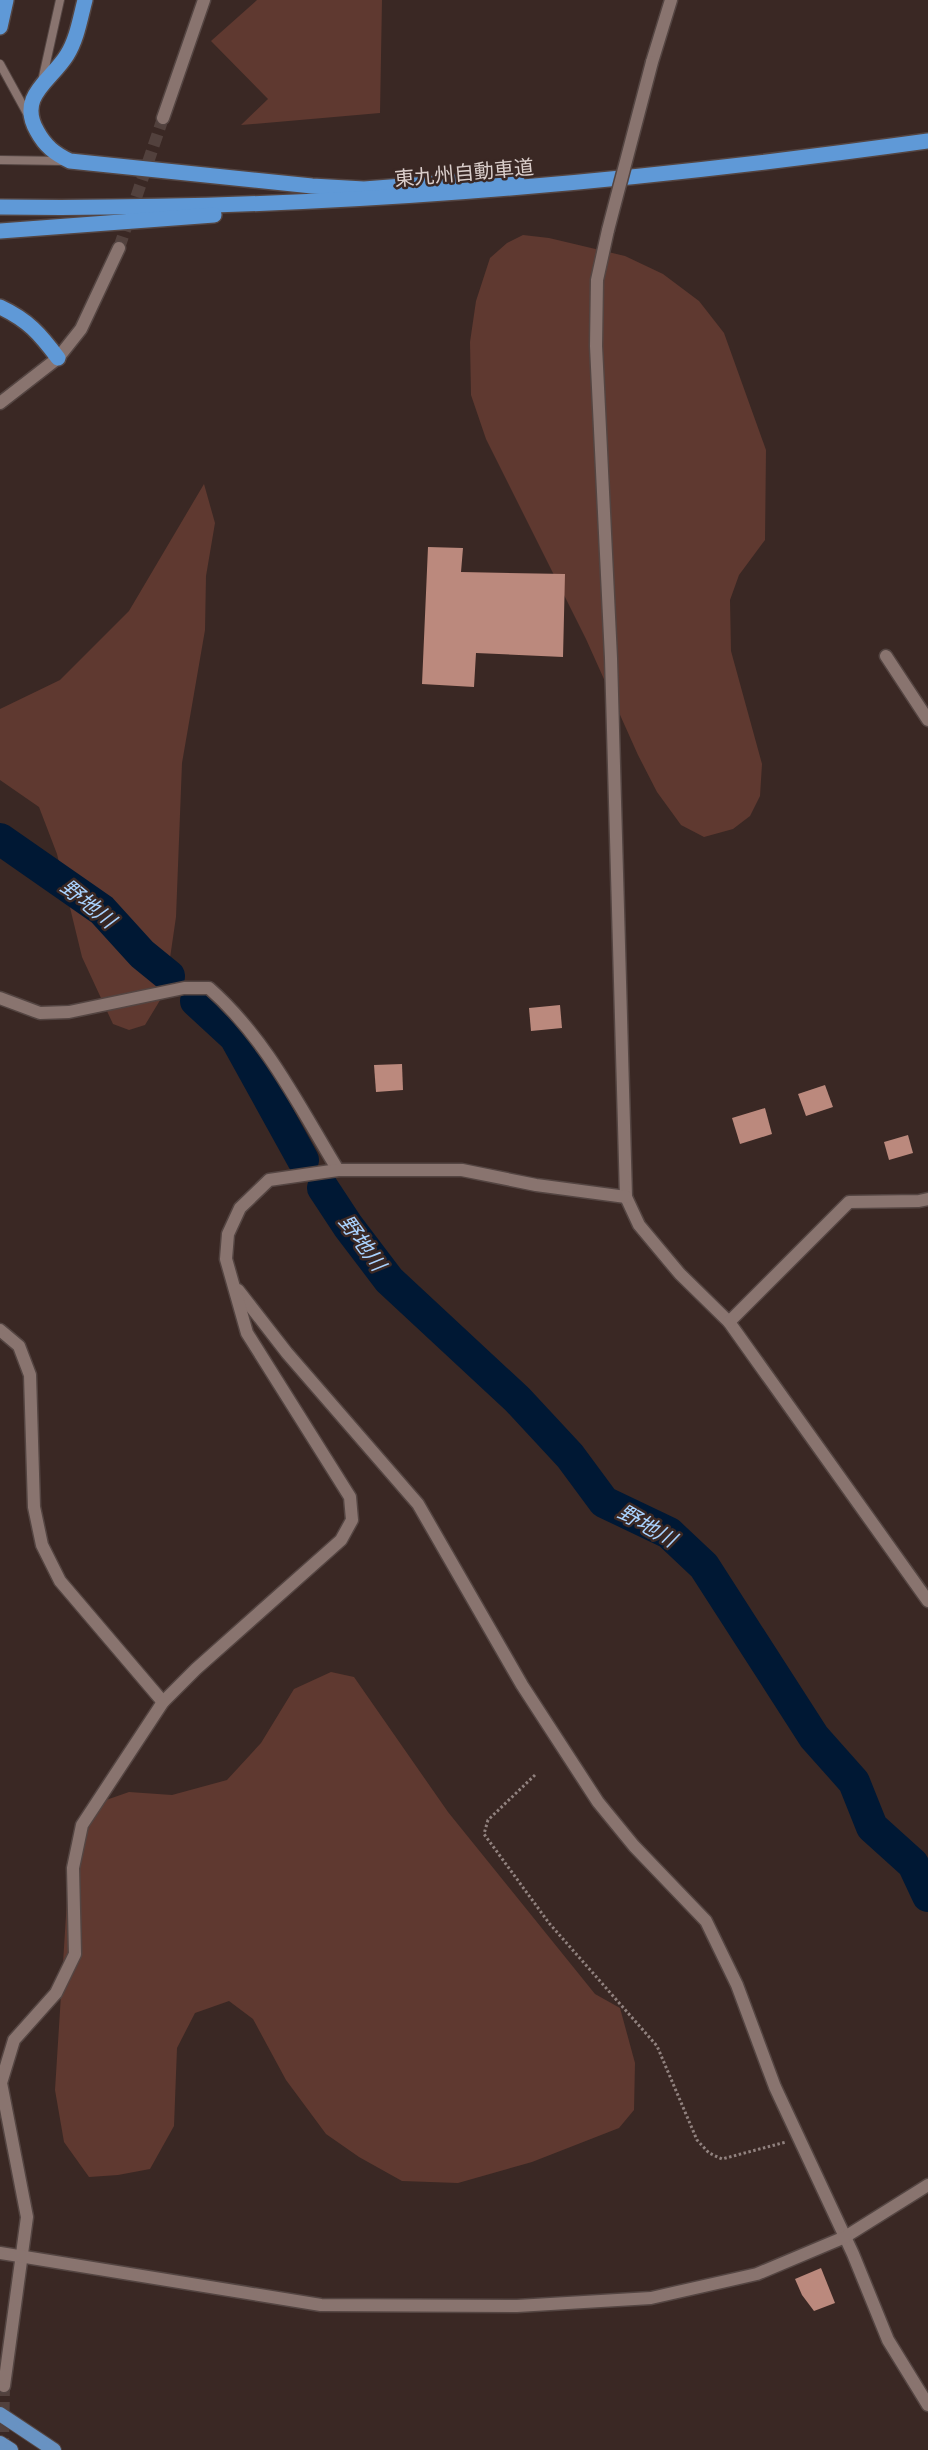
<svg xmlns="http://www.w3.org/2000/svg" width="928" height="2450" viewBox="0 0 928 2450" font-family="Jost,'Noto Sans JP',sans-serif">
<rect width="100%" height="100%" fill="#3a2824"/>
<g fill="#5f3930">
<path d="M257 0H382L380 113 241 125 268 99 211 41Z"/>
<path d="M523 235 549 238 625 256 663 274 699 301 724 333 766 450 765 540 739 575 730 600 731 651 762 764 760 796 750 816 733 829 704 837 681 825 657 792 638 755 586 639 486 439 471 395 470 342 476 301 490 258 507 243Z"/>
<path d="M204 484 215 523 206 576 205 630 182 763 176 917 165 992 145 1025 129 1030 113 1024 82 957 57 854 39 807 0 780V709L60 680 129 611Z"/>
<path d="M331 1672 354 1677 448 1812 595 1994 620 2008 635 2063 634 2110 619 2128 532 2162 458 2183 402 2181 359 2157 326 2134 286 2080 253 2019 229 2001 195 2013 177 2048 174 2126 150 2169 118 2175 89 2177 64 2142 55 2090 69 1868 86 1807 129 1792 172 1795 227 1780 261 1743 294 1689Z"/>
</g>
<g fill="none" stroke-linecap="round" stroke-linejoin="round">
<g stroke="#001834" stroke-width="32">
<path d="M0 839 102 910 142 954 169 976"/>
<path d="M196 1001 235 1037 303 1160"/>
<path d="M323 1188 348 1226 389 1280 517 1399 570 1456 604 1502 669 1533 704 1566 814 1737 854 1782 872 1827 913 1864 928 1896"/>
</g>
</g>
<g fill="#bb897d">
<path d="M428 547 463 548 461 572 565 574 563 657 476 653 474 687 422 684Z"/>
<path d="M560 1005 562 1028 531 1031 529 1008Z"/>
<path d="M402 1064 403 1090 376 1092 374 1065Z"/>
<path d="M825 1085 833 1107 806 1116 798 1094Z"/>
<path d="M765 1108 772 1134 740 1144 732 1118Z"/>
<path d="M908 1135 913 1153 889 1160 884 1142Z"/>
<path d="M821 2268 835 2303 814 2311 802 2295 795 2279Z"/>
</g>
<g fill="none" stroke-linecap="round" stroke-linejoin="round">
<path stroke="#52413d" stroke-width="12" stroke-dasharray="12 6" stroke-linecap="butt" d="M3 2450 4 2386"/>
<path stroke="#52413d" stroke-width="12" stroke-dasharray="12 6" stroke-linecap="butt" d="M119 248 163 118"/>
<defs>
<g id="service">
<path d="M0 64 28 115"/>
<path d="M42 81 60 0"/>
<path d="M0 160 63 161"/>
</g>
<g id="minor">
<path d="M652 62 671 0"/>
<path d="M608 230 597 280 596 346 611 658 626 1197 639 1225 680 1274 729 1322 928 1601"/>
<path d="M886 656 928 720"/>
<path d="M0 998 40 1013 69 1012 184 988H209C266 1038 299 1106 338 1170"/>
<path d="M238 1290 287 1353 418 1504 522 1685 598 1802 634 1846 706 1921 737 1985 775 2087 853 2254 888 2340 928 2405"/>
<path d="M729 1322 849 1202 919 1201 928 1199"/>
<path d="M0 1330 19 1346 30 1375 34 1507 42 1545 60 1581 163 1702"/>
<path d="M4 2386 27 2217 1 2083 14 2040 56 1993 75 1954 73 1868 82 1825 163 1702 196 1669 341 1540 352 1520 350 1497 247 1333 226 1259 228 1234 240 1208 269 1180 338 1170H462L536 1185 626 1197"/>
</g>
<g id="tertiary">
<path d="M163 118 204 0"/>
<path d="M0 403 58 358 81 329 119 248"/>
<path d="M0 2253 321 2305 517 2306 651 2298 757 2274 845 2237 928 2185"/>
</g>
<g id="trunk">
<path d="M0 2414 54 2450"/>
<path d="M0 2443 11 2450"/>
</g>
<g id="motorway">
<path d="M85 0C80 19 77 39 67 55 51 81 17 96 37 131 45 146 55 154 70 161L312 186 364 189 481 180H517"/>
<path d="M0 27 6 0"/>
<path d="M0 207C313 211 618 184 928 141"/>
<path d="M0 231 214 215"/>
<path d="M0 307C28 320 40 334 58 358"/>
</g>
</defs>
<use href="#service" stroke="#544542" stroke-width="10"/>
<use href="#minor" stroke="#544542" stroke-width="15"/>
<use href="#tertiary" stroke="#544542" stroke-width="15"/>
<use href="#trunk" stroke="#544542" stroke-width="16"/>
<use href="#motorway" stroke="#544542" stroke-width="18"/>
<path stroke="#91827f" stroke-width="3" stroke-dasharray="2.5 2.5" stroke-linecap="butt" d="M535 1775 488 1820 484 1834 549 1923 657 2046 697 2140 709 2153 722 2159 786 2142"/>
<use href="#service" stroke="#89746f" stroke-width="8"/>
<use href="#minor" stroke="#89746f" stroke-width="12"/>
<use href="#tertiary" stroke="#89746f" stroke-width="12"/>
<use href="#trunk" stroke="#6892c2" stroke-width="14"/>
<use href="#motorway" stroke="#5f99d7" stroke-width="15"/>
<defs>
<path id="minor-bridge" d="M608 230 652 62"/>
</defs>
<use href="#minor-bridge" stroke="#544542" stroke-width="15" stroke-linecap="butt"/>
<use href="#minor-bridge" stroke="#89746f" stroke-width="12"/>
</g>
<g text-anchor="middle" stroke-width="5" stroke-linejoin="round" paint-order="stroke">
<g font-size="20" fill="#dacecb" stroke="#3a2824">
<text transform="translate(464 173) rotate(-5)" y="7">東九州自動車道</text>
</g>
<g font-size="21" font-style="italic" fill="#aad3ff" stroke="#3a2824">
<text transform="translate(88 904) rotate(39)" y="7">野地川</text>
<text transform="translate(362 1243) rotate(54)" y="7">野地川</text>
<text transform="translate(647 1526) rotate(30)" y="7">野地川</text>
</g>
</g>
</svg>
